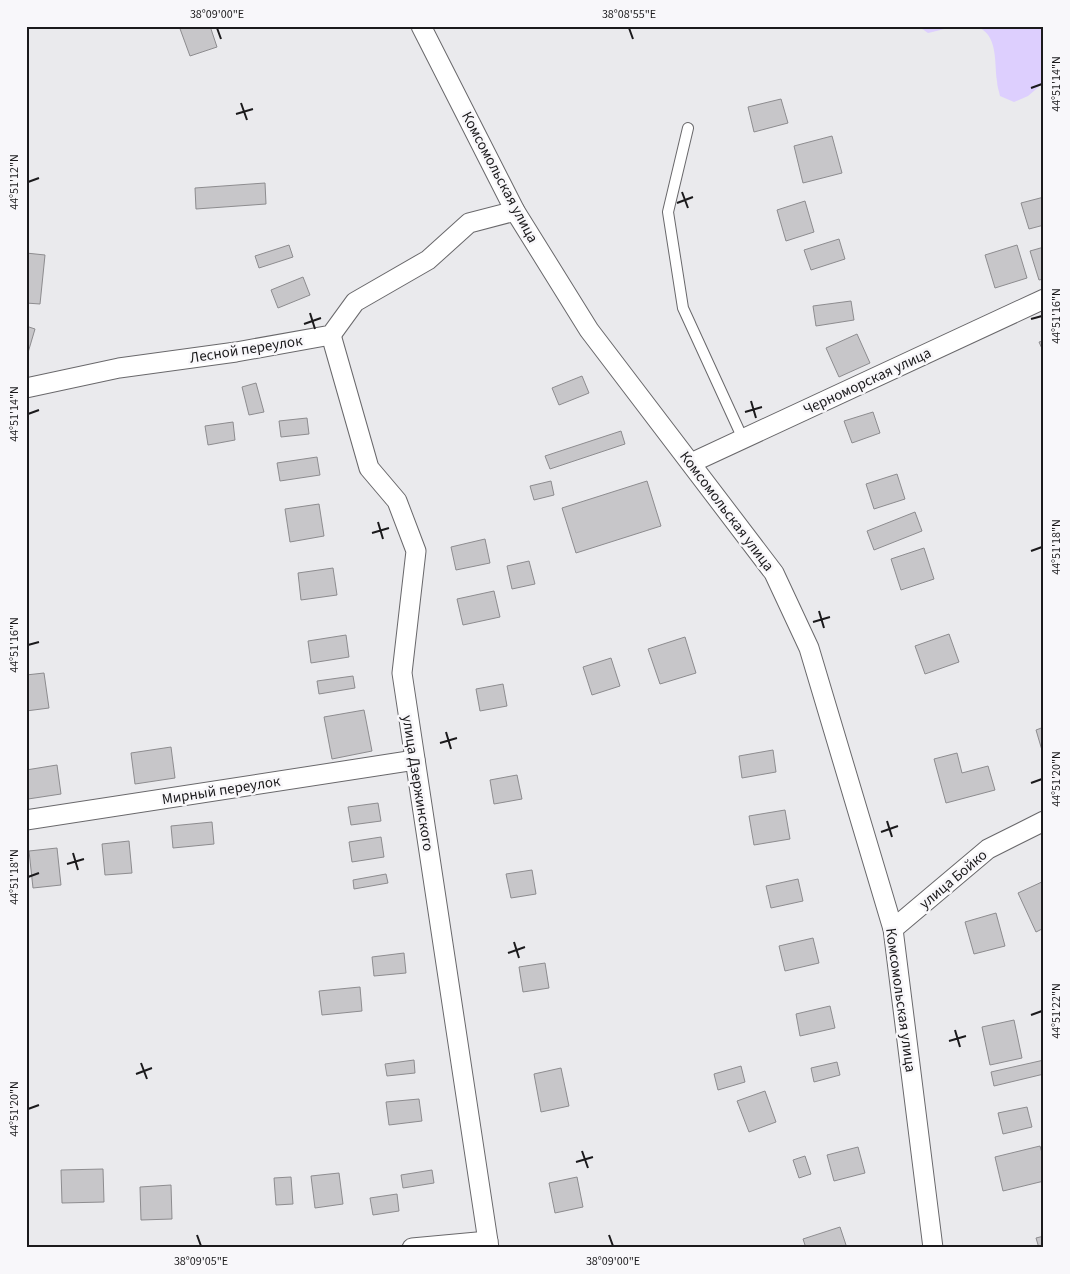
<svg xmlns="http://www.w3.org/2000/svg" width="1070" height="1274" viewBox="0 0 1070 1274" font-family="'Source Sans 3',sans-serif">
<rect width="100%" height="100%" fill="#eaeaed"/>
<path fill="#ddcffe" d="M918 26H1044V86L1041 85 1028 96 1014 102 1000 96C999 91 997 86 997 81 994 63 999 33 975 26 961 23 942 30 928 33Z"/>
<g fill="#c7c6c9" stroke="#8d8c8f">
<path d="M179 26H210L217 47 190 56Z"/>
<path d="M781 99 788 123 754 132 748 107Z"/>
<path d="M832 136 842 173 803 183 794 146Z"/>
<path d="M265 183 266 204 196 209 195 188Z"/>
<path d="M1044 197V225L1029 229 1021 203Z"/>
<path d="M805 201 814 232 786 241 777 210Z"/>
<path d="M839 239 845 259 811 270 804 250Z"/>
<path d="M289 245 293 257 259 268 255 256Z"/>
<path d="M1017 245 1027 278 995 288 985 255Z"/>
<path d="M1044 247V279L1039 280 1030 251Z"/>
<path d="M26 253 45 255 40 304 26 303Z"/>
<path d="M303 277 310 295 278 308 271 290Z"/>
<path d="M851 301 854 320 816 326 813 306Z"/>
<path d="M26 326 35 329 27 356H26Z"/>
<path d="M857 334 870 363 839 377 826 348Z"/>
<path d="M1044 341V353L1039 342Z"/>
<path d="M582 376 589 393 559 405 552 388Z"/>
<path d="M256 383 264 412 249 415 242 387Z"/>
<path d="M873 412 880 433 852 443 844 421Z"/>
<path d="M307 418 309 434 281 437 279 421Z"/>
<path d="M233 422 235 440 208 445 205 426Z"/>
<path d="M621 431 625 444 550 469 545 456Z"/>
<path d="M317 457 320 475 280 481 277 463Z"/>
<path d="M897 474 905 499 874 509 866 484Z"/>
<path d="M551 481 554 495 534 500 530 486Z"/>
<path d="M647 481 661 526 576 553 562 508Z"/>
<path d="M319 504 324 536 290 542 285 509Z"/>
<path d="M915 512 922 531 874 550 867 531Z"/>
<path d="M485 539 490 563 456 570 451 547Z"/>
<path d="M924 548 934 579 901 590 891 559Z"/>
<path d="M529 561 535 584 512 589 507 566Z"/>
<path d="M333 568 337 595 301 600 298 573Z"/>
<path d="M494 591 500 617 463 625 457 599Z"/>
<path d="M949 634 959 662 925 674 915 646Z"/>
<path d="M346 635 349 657 311 663 308 641Z"/>
<path d="M685 637 696 673 660 684 648 649Z"/>
<path d="M611 658 620 686 592 695 583 667Z"/>
<path d="M44 673 49 708 26 711V675Z"/>
<path d="M353 676 355 688 319 694 317 681Z"/>
<path d="M503 684 507 706 480 711 476 689Z"/>
<path d="M364 710 372 751 332 759 324 717Z"/>
<path d="M1044 727V757L1036 730Z"/>
<path d="M171 747 175 778 135 784 131 753Z"/>
<path d="M773 750 776 772 742 778 739 756Z"/>
<path d="M957 753 962 773 988 766 995 790 946 803 934 759Z"/>
<path d="M57 765 61 794 28 799 26 770Z"/>
<path d="M517 775 522 799 494 804 490 780Z"/>
<path d="M378 803 381 821 351 825 348 807Z"/>
<path d="M785 810 790 839 754 845 749 816Z"/>
<path d="M212 822 214 844 173 848 171 826Z"/>
<path d="M381 837 384 857 352 862 349 842Z"/>
<path d="M129 841 132 873 105 875 102 844Z"/>
<path d="M57 848 61 885 33 888 29 851Z"/>
<path d="M532 870 536 894 511 898 506 874Z"/>
<path d="M386 874 388 883 354 889 353 880Z"/>
<path d="M798 879 803 901 771 908 766 886Z"/>
<path d="M1044 881V928L1036 932 1018 893Z"/>
<path d="M996 913 1005 946 974 954 965 922Z"/>
<path d="M813 938 819 963 785 971 779 946Z"/>
<path d="M404 953 406 973 374 976 372 957Z"/>
<path d="M545 963 549 988 523 992 519 967Z"/>
<path d="M360 987 362 1011 322 1015 319 991Z"/>
<path d="M830 1006 835 1028 800 1036 796 1014Z"/>
<path d="M1014 1020 1022 1058 990 1065 982 1027Z"/>
<path d="M414 1060 415 1073 387 1076 385 1064Z"/>
<path d="M1044 1060V1074L994 1086 991 1072Z"/>
<path d="M837 1062 840 1075 814 1082 811 1068Z"/>
<path d="M741 1066 745 1082 718 1090 714 1074Z"/>
<path d="M561 1068 569 1106 541 1112 534 1074Z"/>
<path d="M765 1091 776 1122 749 1132 737 1101Z"/>
<path d="M419 1099 422 1121 389 1125 386 1102Z"/>
<path d="M1027 1107 1032 1127 1003 1134 998 1113Z"/>
<path d="M1040 1146 1044 1160V1181L1003 1191 995 1157Z"/>
<path d="M858 1147 865 1173 834 1181 827 1155Z"/>
<path d="M805 1156 811 1174 799 1178 793 1160Z"/>
<path d="M103 1169 104 1202 62 1203 61 1170Z"/>
<path d="M432 1170 434 1183 403 1188 401 1175Z"/>
<path d="M339 1173 343 1204 315 1208 311 1176Z"/>
<path d="M291 1177 293 1204 276 1205 274 1178Z"/>
<path d="M577 1177 583 1207 555 1213 549 1183Z"/>
<path d="M171 1185 172 1219 141 1220 140 1187Z"/>
<path d="M397 1194 399 1211 373 1215 370 1198Z"/>
<path d="M26 1197 28 1226H26Z"/>
<path d="M840 1227 847 1248H806L803 1239Z"/>
<path d="M1044 1236V1248H1039L1036 1238Z"/>
</g>
<g fill="none" stroke-linecap="round" stroke-linejoin="round">
<defs>
<path id="service" d="M688 128 668 212 683 308 743 439"/>
<g id="minor">
<path d="M421 26 515 211 589 330 774 573 809 648 893 929 933 1248"/>
<path d="M331 335 369 468 397 501 416 551 402 673 489 1248"/>
<path d="M26 388 119 368 236 352 331 335 355 302 428 260 469 223 515 211"/>
<path d="M691 463 1044 299"/>
<path d="M26 820 415 760"/>
<path d="M893 929 988 849 1044 821"/>
<path d="M412 1248 488 1241"/>
</g>
</defs>
<use href="#service" stroke="#69686b" stroke-width="12"/>
<use href="#minor" stroke="#69686b" stroke-width="21"/>
<use href="#service" stroke="#fff" stroke-width="10"/>
<use href="#minor" stroke="#fff" stroke-width="19"/>
</g>
<path fill="none" stroke="#1b1a1c" stroke-width="2" d="M217 28 221 39M629 28 633 39M1031 88 1042 84M241 103 247 120M236 114 253 109M28 182 39 178M682 192 688 208M677 203 693 197M310 313 315 329M1031 319 1042 316M304 324 321 318M751 401 756 418M745 412 762 407M28 414 39 410M378 522 383 539M372 533 389 528M1031 551 1042 547M819 611 824 628M813 622 830 617M28 645 39 642M446 732 451 749M440 743 457 738M1031 783 1042 779M887 821 892 837M881 832 898 826M73 853 78 870M67 864 84 859M28 877 39 873M514 942 519 958M508 953 525 947M1031 1015 1042 1011M955 1030 960 1047M949 1041 966 1036M141 1063 147 1079M136 1074 152 1068M28 1109 39 1105M582 1151 588 1168M576 1162 593 1157M197 1235 201 1246M609 1235 613 1246"/>
<g text-anchor="middle" stroke-width="5" stroke-linejoin="round" paint-order="stroke">
<g font-size="15" fill="#1b1a1c" stroke="#f8f7fa">
<text transform="translate(500 177) rotate(62)" y="5">Комсомольская улица</text>
<text transform="translate(246 349) rotate(-9)" y="5">Лесной переулок</text>
<text transform="translate(867 381) rotate(-25)" y="5">Черноморская улица</text>
<text transform="translate(727 511) rotate(53)" y="5">Комсомольская улица</text>
<text transform="translate(418 783) rotate(81)" y="5">улица Дзержинского</text>
<text transform="translate(221 790) rotate(-9)" y="5">Мирный переулок</text>
<text transform="translate(953 879) rotate(-40)" y="5">улица Бойко</text>
<text transform="translate(901 1000) rotate(82)" y="5">Комсомольская улица</text>
</g>
</g>
<rect width="1070" height="1274" fill="none" stroke="#f8f7fa" stroke-width="55"/>
<rect x="28" y="28" width="1014" height="1218" fill="none" stroke="#1b1a1c" stroke-width="2"/>
<g font-size="12" text-anchor="middle" fill="#1b1a1c">
<text x="217" y="18">38°09'00"E</text>
<text x="629" y="18">38°08'55"E</text>
<text transform="translate(1056 84) rotate(-90)" y="4">44°51'14"N</text>
<text transform="translate(14 182) rotate(-90)" y="4">44°51'12"N</text>
<text transform="translate(1056 316) rotate(-90)" y="4">44°51'16"N</text>
<text transform="translate(14 414) rotate(-90)" y="4">44°51'14"N</text>
<text transform="translate(1056 547) rotate(-90)" y="4">44°51'18"N</text>
<text transform="translate(14 645) rotate(-90)" y="4">44°51'16"N</text>
<text transform="translate(1056 779) rotate(-90)" y="4">44°51'20"N</text>
<text transform="translate(14 877) rotate(-90)" y="4">44°51'18"N</text>
<text transform="translate(1056 1011) rotate(-90)" y="4">44°51'22"N</text>
<text transform="translate(14 1109) rotate(-90)" y="4">44°51'20"N</text>
<text x="201" y="1265">38°09'05"E</text>
<text x="613" y="1265">38°09'00"E</text>
</g>
</svg>
